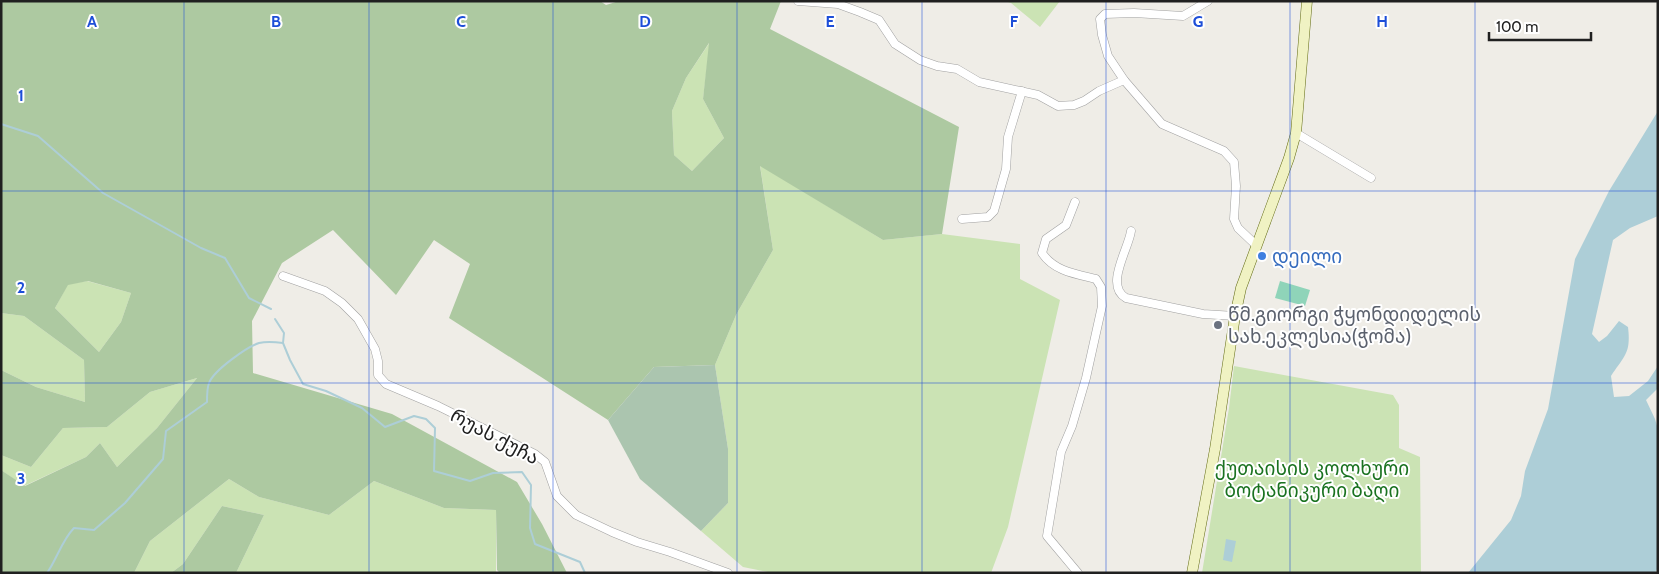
<svg xmlns="http://www.w3.org/2000/svg" width="1659" height="574" viewBox="0 0 1659 574" font-family="Cabin,'Noto Sans Georgian',sans-serif">
<rect width="100%" height="100%" fill="#efede7"/>
<g fill="#cbe3b4">
<path d="M1005 1H1060L1040 27 1011 3Z"/>
<path d="M710 42 703 99 724 138 692 171 674 155 672 111 686 78Z"/>
<path d="M760 165 883 240 942 234 1020 244V279L1060 300 1008 527 991 573H773L743 567 701 531 728 503V449L715 365 736 315 773 250Z"/>
<path d="M87 281 131 293 121 322 99 352 55 308 68 284Z"/>
<path d="M1 313 24 316 84 360 85 402 36 387 1 370Z"/>
<path d="M1234 366 1393 395 1399 405V448L1420 457 1421 573H1202L1229 408Z"/>
<path d="M197 378 157 428 117 467 100 443 86 457 24 486 1 470V455L31 467 63 428 107 427 150 392Z"/>
<path d="M229 479 259 497 329 515 374 481 444 508 496 510V573H236L264 515 222 506 183 564 171 573H134L150 541Z"/>
</g>
<g fill="#adc9a1" fill-rule="evenodd">
<path d="M1 1H600L606 5 619 1H781L770 29 959 127 942 234 883 240 760 166 773 250 736 315 715 365 654 367 608 420 449 318 470 264 434 240 396 295 333 230 282 263 252 321 253 373 392 414 517 482 542 524 567 573H500L497 570 496 510 444 508 374 481 329 515 259 497 229 479 150 541 134 573H1V470L25 486 86 457 100 443 117 467 157 428 197 378 150 392 107 427 63 428 31 467 1 455V370L36 387 85 402 84 360 24 316 1 313ZM709 43 703 99 724 138 692 171 674 155 672 111 686 78ZM88 281 131 293 121 322 99 352 55 308 68 285Z"/>
<path d="M222 506 264 515 236 573H171L183 564Z"/>
</g>
<path fill="#abc5af" d="M715 365 728 449V503L701 531 640 479 608 420 654 367Z"/>
<path fill="#8fd4b9" d="M1280 281 1310 290 1305 306 1275 298Z"/>
<g fill="#adced7">
<path d="M1658 111V216L1630 228 1613 240 1592 334 1599 342 1607 336 1619 321 1628 327C1631 353 1625 355 1611 376L1614 397 1629 396 1648 381 1658 366V388L1646 400 1655 419 1658 429V567L1655 573H1468L1511 520 1521 496 1525 471 1548 409 1575 259 1609 191Z"/>
<path d="M1226 539 1236 541 1232 562 1223 560Z"/>
</g>
<g fill="none" stroke-linecap="round" stroke-linejoin="round">
<g stroke="#adced7" stroke-width="2">
<path d="M1 124 38 136 103 193 201 248 225 258 249 298 271 309"/>
<path d="M275 319 284 333 283 343"/>
<path d="M47 573C57 559 62 540 74 528L94 530 125 503 163 459 166 431 207 402C207 397 207 388 209 383 214 370 247 347 259 343 267 341 276 342 283 343L290 360 303 384 326 391 362 408 385 427 414 416 426 419 435 428 434 471 470 481 493 473 522 472 531 485 530 528 535 544 580 562 585 573"/>
</g>
<defs>
<g id="minor">
<path d="M798 1 838 4 860 12 879 20 895 44 920 60 937 66 957 69 979 82 1038 95 1058 106 1074 105 1084 101 1099 91 1124 80 1162 124 1224 151 1234 162 1236 186 1234 219 1238 228 1256 245"/>
<path d="M1124 80 1108 56 1102 35 1100 19 1105 14 1134 13 1183 16 1208 1"/>
<path d="M1296 133 1371 178"/>
<path d="M1075 202 1066 225 1046 239 1042 253C1054 271 1075 274 1096 279L1101 287 1102 306 1086 378 1072 426 1061 452 1047 536 1078 573"/>
<path d="M962 219 988 217 994 211 1006 169 1008 137 1022 91"/>
<path d="M1131 231C1129 248 1104 286 1126 298L1203 314 1235 316"/>
<path d="M283 276 325 291 342 303 358 319 375 349 378 361V375L386 384 438 406 535 454 545 462 557 496 576 515 612 532 637 542 670 552 728 573"/>
</g>
<path id="secondary" d="M1192 573 1215 449 1235 316 1241 288 1289 158 1296 133 1307 1"/>
</defs>
<use href="#minor" stroke="#a1a1a1" stroke-width="9"/>
<use href="#secondary" stroke="#626b13" stroke-width="11"/>
<use href="#minor" stroke="#fff" stroke-width="8"/>
<use href="#secondary" stroke="#f0f2c3" stroke-width="10"/>
</g>
<path fill="none" stroke="#1d4ed8" stroke-width="1" stroke-opacity="0.55" d="M184 1V573M369 1V573M553 1V573M737 1V573M922 1V573M1106 1V573M1290 1V573M1475 1V573M1 191H1658M1 383H1658"/>
<circle fill="#3f7fe0" stroke="#fff" stroke-width="2" cx="1262" cy="256" r="5"/>
<circle fill="#6b7280" stroke="#fff" stroke-width="2" cx="1218" cy="325" r="5"/>
<g text-anchor="middle" stroke-width="4" stroke-linejoin="round" paint-order="stroke">
<g font-size="19" fill="#366cbe" stroke="#fff" text-anchor="start">
<text x="1272" y="263">დეილი</text>
</g>
<g font-size="19" fill="#5b616d" stroke="#fff" text-anchor="start">
<text x="1228" y="321">წმ.გიორგი ჭყონდიდელის<tspan x="1228" dy="22">სახ.ეკლესია(ჭომა)</tspan></text>
</g>
<g font-size="19" fill="#202020" stroke="#fff">
<text transform="translate(495 436) rotate(28)" y="7">რუას ქუჩა</text>
</g>
<g font-size="19" fill="#1a7220" stroke="#fff">
<text x="1312" y="475">ქუთაისის კოლხური<tspan x="1312" dy="22">ბოტანიკური ბაღი</tspan></text>
</g>
</g>
<g font-size="16" text-anchor="middle" font-weight="bold" fill="#1d4ed8" stroke="#fff" stroke-width="4" stroke-linejoin="round" paint-order="stroke">
<text x="92" y="27">A</text>
<text x="276" y="27">B</text>
<text x="461" y="27">C</text>
<text x="645" y="27">D</text>
<text x="830" y="27">E</text>
<text x="1014" y="27">F</text>
<text x="1198" y="27">G</text>
<text x="1382" y="27">H</text>
<text x="21" y="101">1</text>
<text x="21" y="293">2</text>
<text x="21" y="484">3</text>
</g>
<rect width="1659" height="574" fill="none" stroke="#202020" stroke-width="5"/>
<path d="M1489 32v8h102v-8" fill="none" stroke="#202020" stroke-width="2.5"/>
<text x="1496" y="32" font-size="15" fill="#202020" stroke="#ffffff" stroke-width="4" paint-order="stroke">100 m</text>
</svg>
